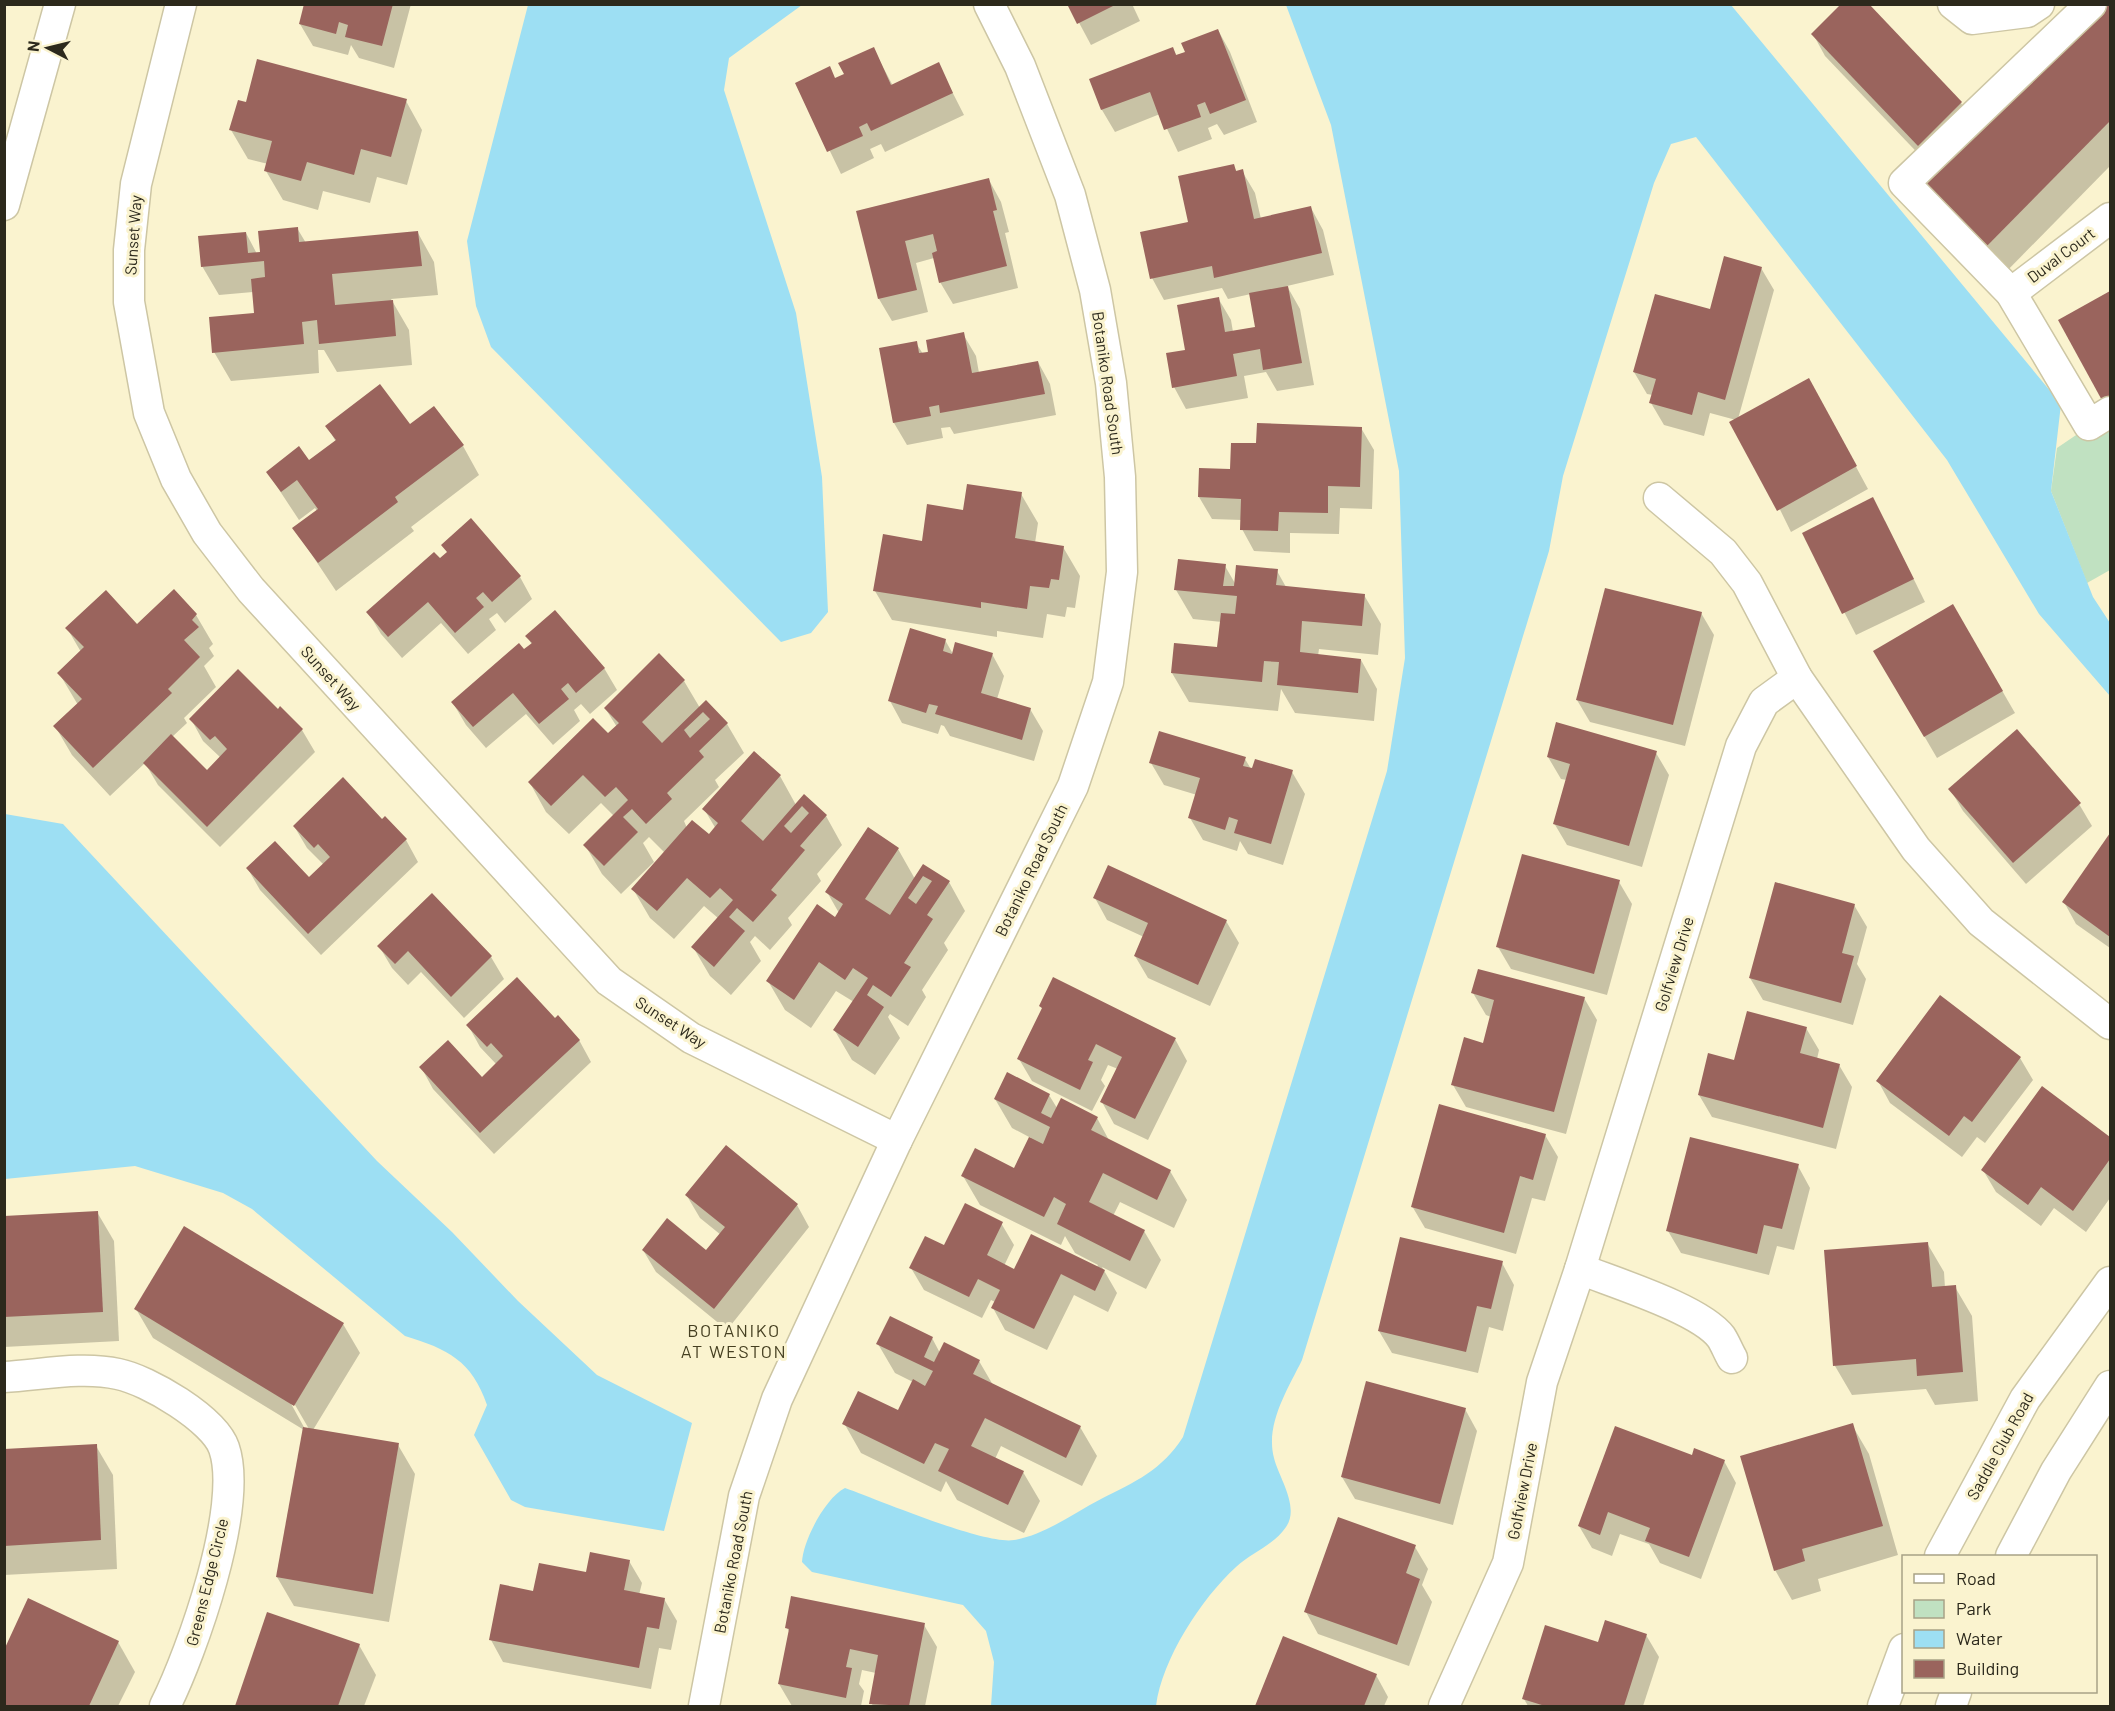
<svg xmlns="http://www.w3.org/2000/svg" width="2115" height="1711" viewBox="0 0 2115 1711" font-family="Barlow,sans-serif">
<rect width="100%" height="100%" fill="#faf3cf"/>
<path fill="#c0e1c1" d="M2110 412V570L2087 583 2051 491 2057 448Z"/>
<g fill="#9ddff3">
<path d="M528 5H802L729 58 724 90 796 313 822 477 828 612 811 633 781 642 491 347 476 306 467 241Z"/>
<path d="M1286 5H1731L2061 404 2051 491 2093 597 2110 623V696L2039 614 1947 460 1696 137 1671 144 1654 183 1563 476 1549 551 1302 1360C1288 1389 1265 1424 1274 1458 1279 1478 1300 1507 1286 1527 1274 1545 1251 1553 1236 1567 1201 1599 1162 1659 1156 1706H991L994 1662 986 1631 963 1605 812 1572 802 1562C803 1541 825 1498 845 1488 879 1500 984 1545 1014 1540 1045 1535 1074 1513 1101 1499 1135 1482 1162 1470 1183 1437L1387 771 1405 658 1399 471 1331 125Z"/>
<path d="M5 814 63 824 377 1161 452 1232 518 1301 597 1375 692 1423 664 1531 525 1507 511 1500 474 1435 487 1405C472 1361 448 1349 405 1336L252 1209 223 1193 135 1166 5 1179Z"/>
</g>
<g fill="#0003" fill-rule="evenodd">
<path d="M305 4H411L394 68 359 58 351 45 348 55 313 46 300 24Z"/>
<path d="M1069 4H1132L1140 21 1091 45Z"/>
<path d="M1867 4 1961 103 1974 125 1931 167 1825 56 1813 34Z"/>
<path d="M2102 4H2110V166L1998 280 1936 218Z"/>
<path d="M1218 30 1230 52 1257 122 1224 135 1217 124 1208 128 1212 139 1178 152 1160 114 1115 132 1102 110 1091 80 1173 49 1177 56 1187 52Z"/>
<path d="M873 48 893 86 938 64 964 115 885 152 881 144 870 149 874 158 841 174 797 83 836 80 846 75Z"/>
<path d="M406 101 422 130 407 185 377 177 370 203 323 191 318 210 283 200 266 171 268 164 248 159 231 130 247 103Z"/>
<path d="M1233 165 1237 172 1242 171 1255 193 1261 219 1311 208 1323 230 1334 275 1287 286 1300 309 1314 385 1277 391 1266 372 1244 376 1248 398 1186 409 1174 387 1187 351 1218 298 1231 320 1233 332 1256 328 1251 294 1228 299 1222 288 1164 300 1152 278Z"/>
<path d="M989 180 1001 202 1009 232 1005 233 1018 288 953 304 940 282 934 258 916 263 928 312 892 321 879 299 858 212Z"/>
<path d="M297 228 306 243 418 233 434 262 438 295 391 299 409 330 412 365 337 372 324 350H318L319 373 231 381 214 352 255 314 253 292 219 295 202 266 246 233 257 254 261 253Z"/>
<path d="M1761 268 1774 290 1738 419 1821 402 1868 489 1791 532 1736 420 1710 413 1704 436 1664 425 1651 403 1653 395 1647 394 1634 372Z"/>
<path d="M2110 293V411L2060 321Z"/>
<path d="M963 334 976 356 979 373 1038 362 1050 384 1056 415 954 434 950 427 941 428 943 438 907 445 894 423 880 349 916 343 923 354Z"/>
<path d="M434 408 463 446 479 475 411 527 414 531 336 591 294 528 317 511 315 508 299 520 268 473 309 462 336 442 327 426H409Z"/>
<path d="M1361 428 1374 450 1372 509 1340 508 1339 534 1290 533V553L1254 551 1242 529V520L1212 519 1199 497 1257 445Z"/>
<path d="M1021 494 1038 523 1035 543 1063 547 1080 576 1075 608 1067 607 1065 617 1047 614 1043 638 997 631V637L892 620 875 591 923 542 964 512Z"/>
<path d="M470 520 520 577 532 599 505 623 497 613 489 619 496 630 468 654 441 623 402 658 381 634 368 612 448 553 443 545Z"/>
<path d="M1885 521 1925 602 1856 635 1804 534Z"/>
<path d="M1225 566 1236 585 1277 571 1286 587 1364 595 1381 624 1378 655 1319 649 1318 656 1361 660 1377 689 1374 721 1295 713 1281 689 1278 711 1189 702 1172 673 1219 649 1222 622 1193 619 1176 590Z"/>
<path d="M1953 606 2015 713 1937 758 1875 652Z"/>
<path d="M1701 613 1714 635 1685 746 1590 722 1577 700Z"/>
<path d="M196 615 213 644 209 648 214 656 204 666 216 687 184 718 187 723 172 737 207 772 221 758 203 741 191 719 278 711 280 708 302 730 315 752 220 847 158 785 145 763 110 796 72 755 55 726 78 705 59 673 81 652 67 628 137 626Z"/>
<path d="M527 636 604 668 617 690 590 714 581 704 574 710 580 721 553 745 526 714 486 748 466 725 453 703 532 645Z"/>
<path d="M945 640 953 654H992L1004 676 997 699 1030 709 1043 731 1034 761 950 736 944 726 941 725 938 734 902 723 890 701Z"/>
<path d="M684 681 700 708 727 724 744 753 715 780 719 787 684 821 687 828 709 837 716 829 704 809 780 776 796 805 804 796 826 816 842 845 817 874 821 881 788 918 792 925 770 950 755 936 750 942 761 961 731 995 710 976 693 947 718 918 704 906 674 939 650 918 633 889 665 853 649 837 643 843 654 862 621 894 602 874 585 845 614 816 601 803 569 834 546 812 530 783 608 735 617 727 605 708Z"/>
<path d="M1656 753 1669 775 1642 867 1567 845 1554 823 1567 780 1561 779 1548 757Z"/>
<path d="M1245 759 1251 769 1292 772 1305 794 1283 865 1248 854 1240 841 1237 851 1203 840 1190 818 1197 795 1164 785 1151 763Z"/>
<path d="M1950 789 2079 804 2092 826 2026 884 1963 811Z"/>
<path d="M382 821 406 840 418 862 321 955 260 890 248 869 309 880 324 865 307 848 294 826Z"/>
<path d="M2110 835V948L2076 924 2064 902Z"/>
<path d="M898 849 915 879 924 866 949 882 965 911 944 943 948 950 922 990 926 997 908 1026 890 1014 888 1017 900 1038 875 1075 852 1060 835 1031 854 1002 836 991 811 1028 785 1010 768 981 836 919 839 913 827 892Z"/>
<path d="M1619 882 1632 904 1607 995 1511 969 1498 947Z"/>
<path d="M432 895 491 957 504 979 464 1018 421 972 408 985 392 968 379 946Z"/>
<path d="M1095 898 1226 921 1239 943 1210 1006 1148 978 1135 956 1144 937 1107 920Z"/>
<path d="M1854 905 1867 927 1857 964 1866 979 1853 1025 1763 1000 1750 978Z"/>
<path d="M1473 993 1584 998 1597 1020 1566 1134 1466 1107 1453 1085 1484 1044 1491 1017 1486 1015Z"/>
<path d="M1041 1006 1175 1039 1187 1061 1148 1140 1114 1124 1102 1102 1118 1069 1108 1065 1101 1080 1105 1086 1092 1111 1032 1081 1019 1059 1043 1010Z"/>
<path d="M468 1025 579 1040 591 1062 494 1154 433 1089 421 1067 482 1079 497 1065 480 1047Z"/>
<path d="M1806 1028 1819 1050 1817 1059 1839 1065 1852 1087 1836 1149 1712 1117 1699 1095 1735 1062Z"/>
<path d="M2020 1058 2033 1080 1985 1143 1977 1137 1962 1157 1890 1103 1878 1081Z"/>
<path d="M2042 1088 2110 1139V1198L2086 1232 2054 1208 2041 1226 1996 1192 1983 1170Z"/>
<path d="M1049 1095 1057 1108 1097 1118 1110 1142 1170 1171 1187 1200 1174 1228 1120 1202 1113 1216 1144 1231 1161 1260 1146 1289 1102 1267 1117 1293 1108 1312 1074 1295 1047 1350 1005 1330 993 1308 995 1302 991 1300 982 1318 924 1290 911 1268 944 1247 1001 1223 1014 1245 1004 1266 1014 1271 1097 1267 1098 1265 1075 1253 1065 1236 1061 1245 980 1205 963 1176 1015 1170 1031 1138 1012 1128 995 1099Z"/>
<path d="M1545 1135 1558 1157 1545 1201 1532 1198 1516 1254 1425 1228 1412 1206Z"/>
<path d="M1798 1166 1810 1188 1794 1250 1777 1246 1769 1275 1681 1253 1668 1231Z"/>
<path d="M687 1196 797 1205 809 1227 727 1330 656 1272 643 1250 706 1252 721 1235 700 1218Z"/>
<path d="M97 1212 114 1241 119 1341 4 1347V1217Z"/>
<path d="M1927 1243 1944 1272 1945 1288 1955 1287 1972 1316 1978 1401 1935 1405 1926 1389 1852 1395 1835 1366 1826 1252Z"/>
<path d="M1502 1263 1514 1285 1503 1331 1489 1327 1478 1373 1392 1353 1379 1331Z"/>
<path d="M136 1309 343 1324 360 1353 313 1430 398 1445 415 1474 389 1622 294 1606 277 1577 304 1430 153 1338ZM291 1398 309 1429H305L289 1400Z"/>
<path d="M932 1338 940 1353 979 1361 993 1385 1080 1427 1097 1456 1082 1486 1001 1446 995 1459 1023 1472 1040 1501 1024 1533 957 1500 946 1481 941 1492 861 1453 844 1423 898 1412 913 1382 895 1373 878 1344Z"/>
<path d="M1465 1409 1477 1431 1453 1525 1355 1499 1342 1477Z"/>
<path d="M1852 1425 1869 1454 1898 1555 1818 1579 1821 1591 1792 1600 1775 1570Z"/>
<path d="M96 1446 113 1475 117 1569 4 1575V1450Z"/>
<path d="M1693 1456 1724 1461 1736 1483 1701 1579 1660 1563 1649 1544 1620 1534 1612 1556 1592 1548 1579 1526Z"/>
<path d="M1415 1547 1428 1569 1422 1585 1432 1602 1409 1666 1318 1634 1306 1612Z"/>
<path d="M629 1561 642 1583 639 1595 664 1599 677 1621 671 1650 659 1648 651 1689 503 1662 491 1640 535 1592Z"/>
<path d="M268 1614 359 1645 376 1675 364 1706H236Z"/>
<path d="M924 1625 937 1647 925 1706H872L876 1673 862 1670 859 1684 864 1691 861 1706H792L779 1684 790 1633 787 1628Z"/>
<path d="M1646 1635 1659 1657 1643 1706H1528L1524 1699 1599 1644Z"/>
<path d="M1284 1638 1376 1675 1388 1697 1384 1706H1257Z"/>
<path d="M118 1642 135 1672 118 1706H4V1654Z"/>
</g>
<g fill="#9a645d" fill-rule="evenodd">
<path d="M304 4H393L382 46 345 37 348 25 339 22 336 34 299 24Z"/>
<path d="M1067 4H1117L1077 24Z"/>
<path d="M1841 4H1869L1962 102 1918 146 1811 34Z"/>
<path d="M2100 5H2110V121L1981 252 1917 189Z"/>
<path d="M1218 29 1246 100 1210 114 1205 102 1197 105 1201 117 1164 130 1150 92 1101 110 1089 79 1173 47 1176 55 1185 52 1181 43Z"/>
<path d="M874 47 891 85 939 62 953 93 871 131 867 123 859 127 863 136 827 152 795 83 830 66 835 78 844 74 838 63Z"/>
<path d="M257 59 407 99 391 157 361 149 354 175 307 162 301 181 264 171 272 141 229 130 238 100 246 102Z"/>
<path d="M1234 164 1236 171 1243 169 1254 219 1311 206 1322 253 1214 278 1212 266 1150 279 1140 232 1188 222 1178 176Z"/>
<path d="M989 178 997 210 993 211 1007 266 939 283 932 253 937 251 933 234 905 241 917 290 878 299 856 211Z"/>
<path d="M298 227 299 242 418 231 422 266 332 274 335 305 393 300 396 336 319 344 317 320 302 322 304 344 212 353 209 317 254 313 251 279 265 277 264 261 201 267 198 236 246 232 248 253 260 252 258 231Z"/>
<path d="M1724 256 1762 267 1725 400 1698 392 1692 415 1649 403 1656 379 1633 372 1655 294 1710 309Z"/>
<path d="M1288 286 1302 363 1263 370 1260 349 1233 354 1237 376 1172 388 1166 353 1185 350 1177 305 1219 297 1225 332 1255 327 1249 293Z"/>
<path d="M2110 291V400L2104 404 2058 320Z"/>
<path d="M964 332 972 373 1038 361 1045 394 940 413 939 405 929 407 931 416 893 423 879 348 917 341 919 353 928 352 926 340Z"/>
<path d="M1809 378 1857 466 1777 511 1729 422Z"/>
<path d="M380 384 410 424 434 406 464 445 395 497 398 502 318 563 292 528 318 509 297 480 281 492 266 472 299 446 309 460 336 440 325 426Z"/>
<path d="M1257 423 1362 427 1360 487 1328 486V513L1279 512 1278 531 1240 530 1241 499 1198 497 1199 468 1230 469 1231 443H1256Z"/>
<path d="M967 484 1022 492 1015 538 1064 546 1059 580 1051 579 1049 588 1030 586 1027 609 981 602V608L873 591 883 534 922 541 927 504 963 510Z"/>
<path d="M1873 497 1914 579 1842 614 1802 533Z"/>
<path d="M471 518 521 576 492 602 483 592 476 598 484 607 455 633 428 602 388 637 366 612 434 552 440 558 447 552 441 545Z"/>
<path d="M1178 559 1226 564 1223 586H1234L1236 565 1278 569 1276 585 1365 594 1362 626 1302 621 1300 652 1361 659 1358 693 1277 685 1279 662 1264 661 1262 682 1171 673 1174 643 1217 647 1221 613 1235 614 1237 596 1174 590Z"/>
<path d="M1605 588 1702 612 1673 725 1576 700Z"/>
<path d="M174 589 197 614 192 620 199 627 184 640 200 657 168 689 172 693 93 768 53 726 82 699 57 673 84 647 65 628 106 590 137 624Z"/>
<path d="M1953 604 2003 691 1924 737 1873 651Z"/>
<path d="M555 610 605 668 576 693 568 683 561 689 569 699 539 724 513 693 473 727 451 702 519 643 524 649 532 643 525 636Z"/>
<path d="M910 628 946 639 943 651 952 654 955 642 993 653 981 693 1031 708 1022 740 935 714 938 706 929 704 926 713 888 701Z"/>
<path d="M659 653 685 680 642 722 662 743 706 700 728 723 699 751 704 757 667 793 672 799 646 824 632 809 623 817 638 832 604 866 583 845 628 800 616 787 605 797 583 775 551 806 528 782 593 718 608 733 619 723 604 708ZM703 712 710 719 690 738 684 730Z"/>
<path d="M238 669 278 709 280 706 303 729 207 827 143 763 171 734 207 770 227 749 215 736 210 740 189 719Z"/>
<path d="M1556 722 1657 751 1629 846 1553 824 1570 764 1547 757Z"/>
<path d="M2017 729 2081 803 2013 863 1948 789Z"/>
<path d="M1159 731 1246 757 1243 766 1252 768 1255 759 1293 770 1271 844 1234 833 1238 820 1229 817 1225 830 1188 818 1200 778 1149 763Z"/>
<path d="M754 751 781 775 741 821 763 841 804 794 827 815 800 846 805 850 771 890 777 895 753 922 737 908 729 917 745 931 714 967 691 947 733 900 720 888 710 898 687 878 657 911 631 889 692 820 709 834 718 823 702 809ZM802 806 809 813 791 833 784 826Z"/>
<path d="M343 777 382 819 385 816 407 839 308 934 246 868 275 841 309 877 330 857 318 844 314 848 293 826Z"/>
<path d="M868 827 899 848 865 899 890 915 923 864 950 881 927 915 933 919 904 963 911 967 891 997 873 985 867 995 884 1007 858 1047 833 1030 868 978 853 968 845 980 819 962 794 1000 766 981 817 904 835 917 843 904 825 892ZM923 876 932 881 916 904 908 898Z"/>
<path d="M2110 833V937L2062 902Z"/>
<path d="M1522 854 1620 880 1594 974 1496 947Z"/>
<path d="M1108 865 1227 920 1198 985 1134 956 1148 923 1093 898Z"/>
<path d="M1775 882 1855 904 1842 953 1854 956 1841 1003 1749 978Z"/>
<path d="M432 893 492 956 451 997 408 951 395 964 377 946Z"/>
<path d="M1478 969 1585 997 1554 1112 1451 1085 1464 1037 1483 1043 1494 1000 1471 993Z"/>
<path d="M517 977 555 1018 558 1015 580 1040 480 1133 419 1067 448 1040 482 1077 503 1056 491 1043 487 1047 466 1025Z"/>
<path d="M1053 977 1176 1038 1135 1119 1100 1102 1122 1057 1096 1044 1088 1060 1093 1062 1080 1090 1017 1059 1042 1008 1039 1006Z"/>
<path d="M1940 995 2021 1057 1972 1122 1964 1116 1949 1136 1876 1081Z"/>
<path d="M1747 1011 1807 1027 1800 1053 1840 1064 1823 1128 1698 1095 1708 1053 1734 1060Z"/>
<path d="M1007 1072 1050 1094 1041 1113 1051 1118 1061 1098 1098 1117 1091 1130 1171 1170 1157 1200 1103 1173 1089 1202 1145 1230 1130 1261 1057 1224 1066 1204 1054 1197 1044 1217 961 1176 975 1148 1014 1168 1029 1137 1043 1144 1050 1127 994 1099Z"/>
<path d="M2042 1086 2110 1137V1159L2073 1211 2041 1187 2028 1205 1981 1170Z"/>
<path d="M1439 1104 1546 1134 1533 1180 1520 1176 1504 1233 1411 1207Z"/>
<path d="M1690 1137 1799 1164 1782 1229 1764 1225 1757 1254 1666 1231Z"/>
<path d="M726 1145 798 1204 714 1309 642 1250 667 1218 706 1250 725 1227 685 1195Z"/>
<path d="M965 1203 1003 1222 987 1255 1014 1269 1031 1234 1105 1270 1095 1291 1061 1274 1034 1329 991 1308 1000 1290 978 1279 969 1297 909 1268 925 1236 944 1245Z"/>
<path d="M98 1211 103 1312 4 1317V1216Z"/>
<path d="M184 1226 344 1323 294 1406 134 1309Z"/>
<path d="M1400 1237 1503 1261 1491 1309 1477 1306 1466 1352 1378 1331Z"/>
<path d="M1928 1242 1932 1287 1956 1285 1963 1372 1917 1376 1916 1359 1833 1366 1824 1250Z"/>
<path d="M890 1316 933 1337 924 1357 934 1362 944 1342 980 1360 973 1374 1081 1426 1066 1458 985 1418 971 1446 1024 1471 1008 1505 938 1471 949 1449 935 1443 924 1464 842 1424 858 1391 898 1410 913 1379 925 1386 933 1371 876 1344Z"/>
<path d="M1366 1381 1466 1408 1440 1504 1341 1477Z"/>
<path d="M1853 1423 1883 1526 1802 1549 1805 1561 1774 1571 1740 1456Z"/>
<path d="M1615 1426 1692 1455 1694 1448 1725 1460 1689 1557 1645 1541 1650 1528 1608 1512 1600 1535 1578 1526Z"/>
<path d="M303 1427 399 1443 373 1594 276 1577Z"/>
<path d="M97 1444 101 1540 4 1546V1449Z"/>
<path d="M1338 1517 1416 1545 1406 1573 1420 1579 1397 1645 1304 1612Z"/>
<path d="M590 1552 630 1560 624 1590 665 1598 659 1629 647 1627 639 1668 489 1640 500 1584 533 1591 539 1563 586 1572Z"/>
<path d="M791 1596 925 1623 909 1706 869 1704 878 1655 850 1649 846 1667 852 1668 846 1698 778 1684 789 1629 785 1628Z"/>
<path d="M28 1598 119 1641 89 1706H4V1650Z"/>
<path d="M267 1612 360 1644 338 1706H235Z"/>
<path d="M1605 1620 1647 1634 1624 1706H1545L1522 1699 1545 1625 1598 1642Z"/>
<path d="M1283 1636 1377 1674 1364 1706H1255Z"/>
</g>
<g fill="none" stroke-linecap="round" stroke-linejoin="round">
<defs>
<g id="minor">
<path d="M181 4 136 184 129 250V302L149 413 176 479 207 533 251 590 609 981 691 1038 897 1140"/>
<path d="M1953 4 1972 19 2027 12 2039 4"/>
<path d="M2091 4 1904 183 2011 293 2089 425 2110 412"/>
<path d="M4 205 60 4"/>
<path d="M2011 293 2110 218"/>
<path d="M1659 498 1723 552 1747 583 1797 678 1916 849 1981 922 2110 1024"/>
<path d="M1580 1269C1615 1283 1700 1309 1721 1337 1725 1343 1728 1351 1732 1358"/>
<path d="M4 1377C41 1375 82 1366 118 1374 148 1380 214 1419 224 1448 244 1506 192 1652 165 1706"/>
<path d="M1940 1556 2025 1399 2110 1282"/>
<path d="M2011 1556 2056 1471 2110 1386"/>
<path d="M704 1706 744 1496 777 1399 897 1140 1073 786 1108 682 1122 572 1120 477 1111 383 1095 290 1070 195 1020 66 989 4"/>
<path d="M1444 1706 1508 1563 1542 1382 1580 1269 1741 746 1764 702 1797 678"/>
<path d="M1883 1706 1904 1649"/>
<path d="M1951 1706 1956 1692"/>
</g>
</defs>
<use href="#minor" stroke="#cdc6a4" stroke-width="33"/>
<use href="#minor" stroke="#fff" stroke-width="30"/>
</g>
<g text-anchor="middle" stroke-width="6" stroke-linejoin="round" paint-order="stroke">
<g font-size="16" fill="#2c291c" stroke="#faf3cf">
<text transform="translate(133 235) rotate(-86)" y="6">Sunset Way</text>
<text transform="translate(2061 255) rotate(-37)" y="6">Duval Court</text>
<text transform="translate(1108 383) rotate(82)" y="6">Botaniko Road South</text>
<text transform="translate(331 678) rotate(48)" y="6">Sunset Way</text>
<text transform="translate(1031 870) rotate(-64)" y="6">Botaniko Road South</text>
<text transform="translate(1674 964) rotate(-73)" y="6">Golfview Drive</text>
<text transform="translate(671 1022) rotate(33)" y="6">Sunset Way</text>
<text transform="translate(2000 1446) rotate(-61)" y="6">Saddle Club Road</text>
<text transform="translate(1522 1491) rotate(-79)" y="6">Golfview Drive</text>
<text transform="translate(733 1562) rotate(-79)" y="6">Botaniko Road South</text>
<text transform="translate(207 1582) rotate(-76)" y="6">Greens Edge Circle</text>
</g>
<g font-size="18" letter-spacing="1.5" fill="#453f21" stroke="#faf3cf">
<text x="734" y="1337">BOTANIKO<tspan x="734" dy="21">AT WESTON</tspan></text>
</g>
</g>
<rect width="2115" height="1711" fill="none" stroke="#2c291c" stroke-width="12"/>
<rect x="1902" y="1555" width="195" height="138" fill="#faf3cf" stroke="#a8a287" stroke-width="1.5"/>
<rect x="1914" y="1574" width="30" height="9" fill="#ffffff" stroke="#a8a287" stroke-width="1.5"/>
<text x="1956" y="1585" font-size="18" fill="#2c291c">Road</text>
<rect x="1914" y="1600" width="30" height="18" fill="#c0e1c1" stroke="#a8a287" stroke-width="1.5"/>
<text x="1956" y="1615" font-size="18" fill="#2c291c">Park</text>
<rect x="1914" y="1630" width="30" height="18" fill="#9ddff3" stroke="#a8a287" stroke-width="1.5"/>
<text x="1956" y="1645" font-size="18" fill="#2c291c">Water</text>
<rect x="1914" y="1660" width="30" height="18" fill="#9a645d" stroke="#a8a287" stroke-width="1.5"/>
<text x="1956" y="1675" font-size="18" fill="#2c291c">Building</text>
<g transform="translate(48 48) rotate(277)" stroke="#faf3cf" stroke-width="4.5" paint-order="stroke">
<path d="M0-4.5L10 22L0 15L-10 22Z" fill="#2c291c"/>
<text y="-9" font-size="16" font-weight="bold" text-anchor="middle" fill="#2c291c">N</text>
</g>
</svg>
